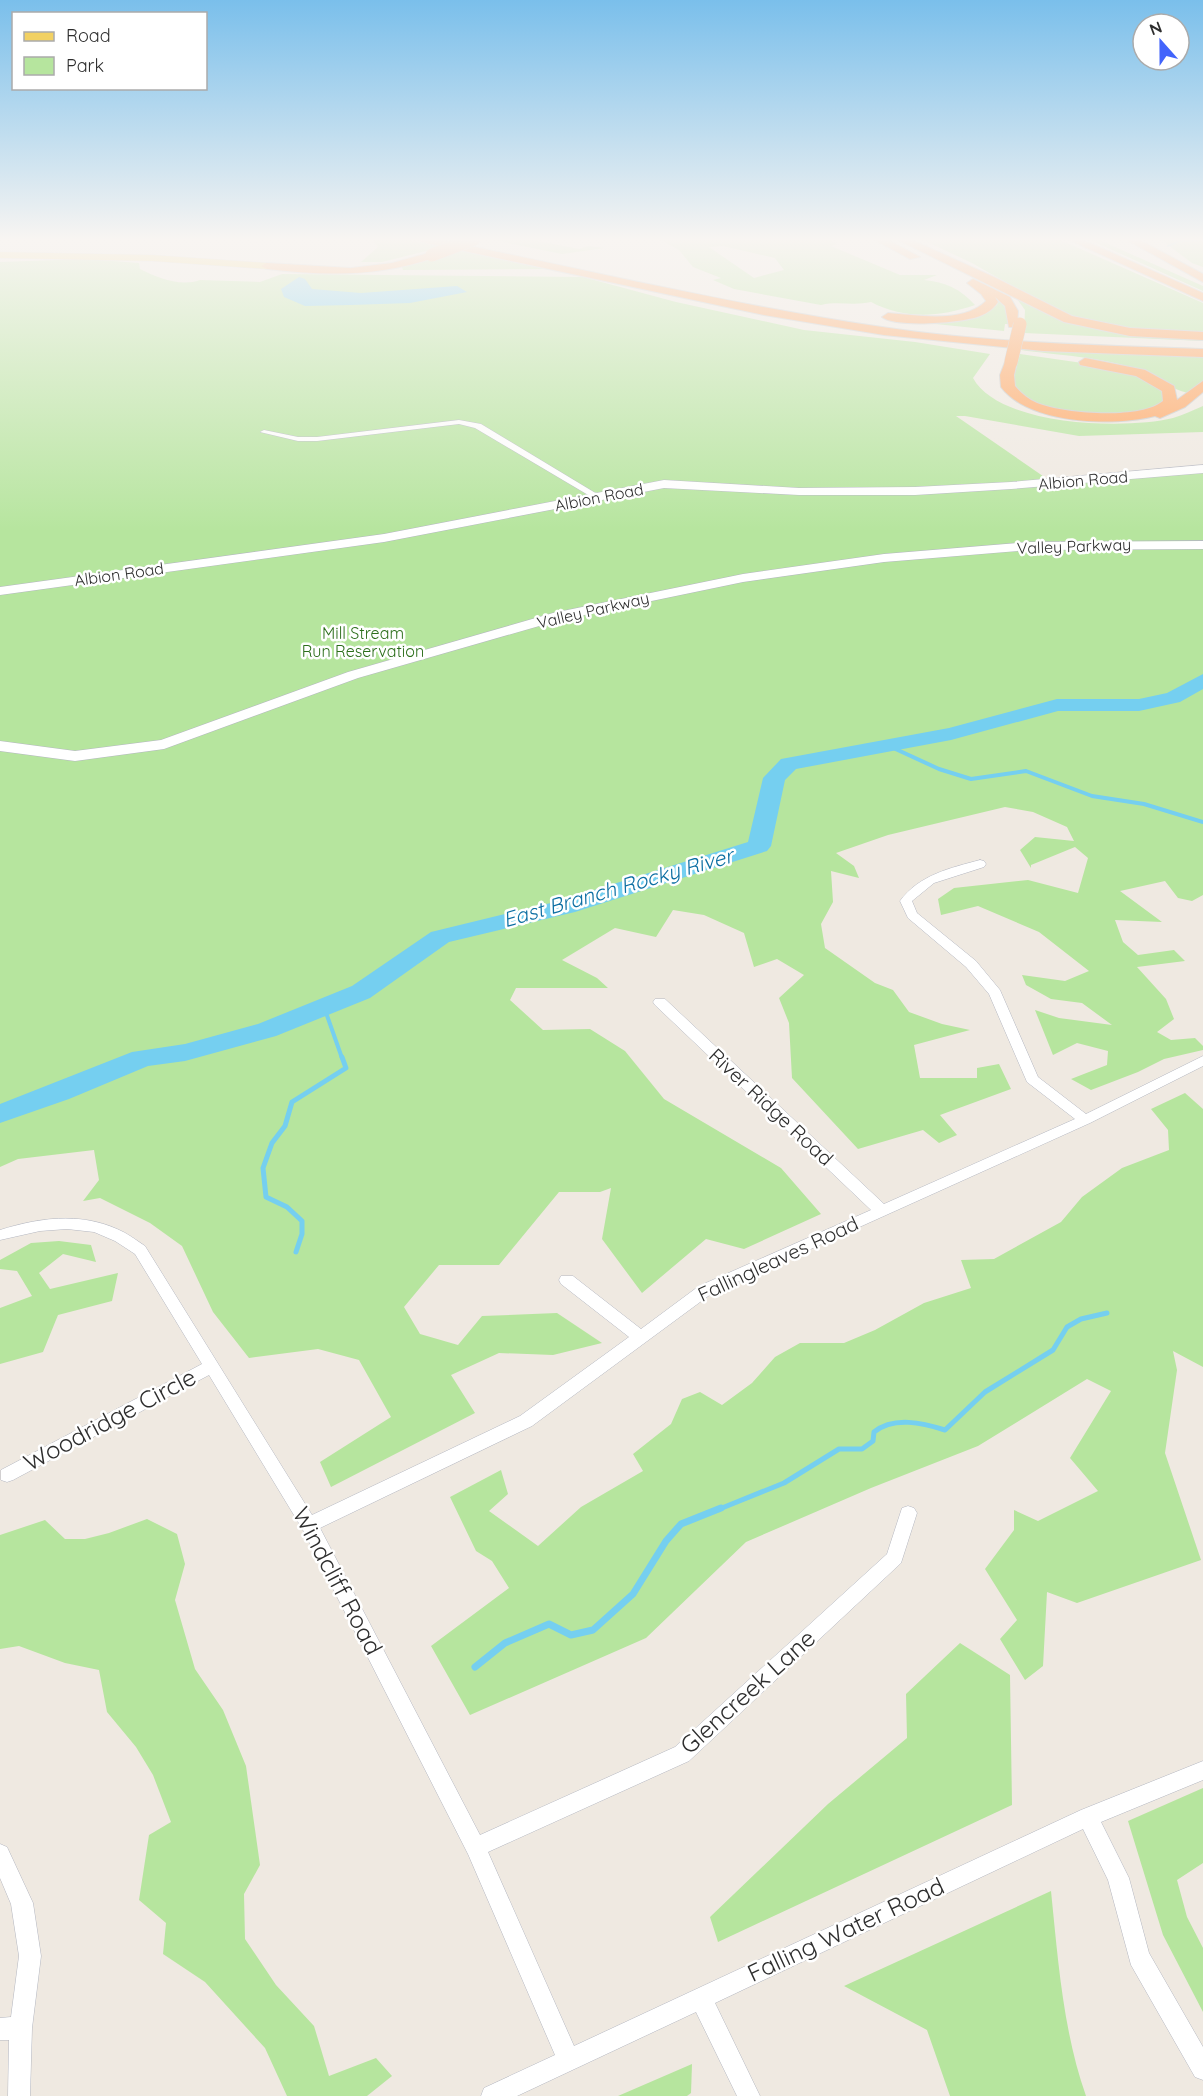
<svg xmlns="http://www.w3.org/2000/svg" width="1203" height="2096" viewBox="0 0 1203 2096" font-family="Quicksand,sans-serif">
<rect width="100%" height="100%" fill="#efe9e1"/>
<g fill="#b6e59e" fill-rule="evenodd">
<path d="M372 239H404L442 247 382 262H361L378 247Z"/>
<path d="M489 239H528L579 249 588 246 605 248 562 254Z"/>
<path d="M659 239H828L837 244 831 246 900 275H937L924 280C945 282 961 289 975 305 939 317 906 320 871 302 854 306 838 301 821 305L734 289 713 280 721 278 693 267 679 250ZM723 246 775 258 784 270 754 278 709 247Z"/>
<path d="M921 239H1058L1203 303V334L1140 331 1084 323 1051 308 972 263Z"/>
<path d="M1088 239H1097L1203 286V291Z"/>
<path d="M1160 239H1203V267L1192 263Z"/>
<path d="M453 249 543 268 548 269 403 270 402 267Z"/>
<path d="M87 259 139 263 140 269C158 278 180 287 200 280L260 282 282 274 583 277 676 302 804 330 915 342 990 354 973 378C999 426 1124 430 1173 418 1183 415 1193 410 1203 406V432L1079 436 965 416H956L1053 483 1203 469V895L1192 901 1178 898 1165 881 1120 891 1162 922 1115 920 1123 942 1138 955 1174 950 1185 961 1137 967 1166 999 1174 1019 1157 1032 1171 1040 1195 1038 1203 1046V1050L1164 1059 1138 1072 1091 1090 1071 1079 1107 1065 1108 1051 1077 1043 1053 1055 1035 1010 1059 1018 1112 1025 1082 1003 1051 999 1026 985 1022 975 1065 981 1089 971 1039 932 978 906 941 915 938 899 954 888 1028 880 1078 893 1088 858 1075 847 1031 865V868L1020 850 1035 837 1074 841 1067 827 1033 812 1005 807 888 835 836 853 854 866 859 878 831 871 833 902 821 924 825 948 875 983 893 990 909 1012 942 1024 970 1030 914 1045 920 1078H977V1068L999 1064 1011 1089 940 1115 957 1135 939 1143 923 1130 858 1149 792 1078 789 1023 779 998 804 975 777 959 754 967 744 933 704 915 673 910 656 937 615 928 562 960 597 978 608 988H516L510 1000 543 1030 590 1029 625 1051 664 1099 781 1168 821 1214 744 1249 706 1239 642 1293 602 1239 611 1188 600 1192H559L499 1265H439L404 1307 420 1334 458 1345 482 1316 557 1313 602 1343 553 1355 499 1353 451 1375 475 1413 331 1487 320 1462 391 1417 359 1360 318 1349 249 1358 213 1312 182 1246 150 1223 100 1198 83 1201 99 1180 94 1150 18 1159 0 1167V262Z"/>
<path d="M999 299 1009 311 1008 324H1005L1004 331 886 319 982 315 997 305Z"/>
<path d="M1017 299 1065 321 1203 338V341L1024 333 1025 310Z"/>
<path d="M1022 347 1203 357V382L1188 393C1169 389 1152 374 1133 368 1100 357 1056 355 1021 350Z"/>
<path d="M1020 354 1124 369 1164 388 1165 400C1134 422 1073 417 1037 405 1029 402 1021 394 1014 389L1013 380Z"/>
<path d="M1185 1093 1203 1109V1367L1173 1351 1177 1370 1165 1453 1201 1560 1077 1603 1047 1592 1043 1666 1025 1680 1000 1639 1017 1620 985 1569 1014 1530V1510L1038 1521 1098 1491 1070 1458 1111 1391 1087 1379 978 1446 871 1488 746 1542 646 1638 470 1715 431 1646 509 1588 492 1561 476 1551 450 1497 501 1470 508 1494 489 1511 538 1546 581 1507 643 1471 633 1454 671 1424 682 1399 700 1392 722 1405 752 1383 775 1357 800 1343H844L875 1330 924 1303 971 1288 961 1260 994 1259 1061 1222 1082 1197 1122 1168 1169 1150 1168 1130 1151 1109Z"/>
<path d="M59 1241 91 1245 96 1262 63 1254 39 1273 50 1289 118 1273 112 1301 58 1315 43 1352 0 1364V1308L32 1296 17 1271 0 1269V1260L31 1243Z"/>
<path d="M147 1519 177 1534 185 1564 175 1600 195 1669 223 1710 246 1766 260 1865 244 1894 245 1939 276 1985 314 2026 329 2076 376 2058 392 2076 367 2096H287L265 2048 205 1982 163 1954 166 1923 139 1900 149 1835 171 1822 153 1775 136 1747 107 1712 99 1670 65 1663 19 1646 0 1649V1535L45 1520 65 1539H85L109 1533Z"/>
<path d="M960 1643 1010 1675 1012 1805 718 1942 710 1917 828 1804 907 1738 906 1694Z"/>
<path d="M1203 1788V1863L1177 1880 1187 1917 1203 1948V2012L1163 1935 1128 1821Z"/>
<path d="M1051 1891C1058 1959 1063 2031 1086 2096H950L927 2030 844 1986Z"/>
<path d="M692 2064 691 2093 687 2096H618Z"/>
</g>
<path fill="#75cff0" d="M299 277 305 279 312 289 361 293 457 286 467 292 410 303 351 305 305 306 284 297 281 289Z"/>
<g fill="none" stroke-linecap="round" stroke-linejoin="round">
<path stroke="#75cff0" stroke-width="2" d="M1168 246 1179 241 1203 240"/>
<g stroke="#75cff0" stroke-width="4">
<path d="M889 746 939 769 971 779 1026 771 1092 796 1144 804 1203 822"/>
<path d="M324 1007 342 1058"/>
</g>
<g stroke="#75cff0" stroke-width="5">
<path d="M296 1252 302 1234V1221L287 1207 266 1197 263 1168 272 1143 285 1126 292 1102 346 1068 342 1057"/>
<path d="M717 1510 784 1483 839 1449H862L873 1441 874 1432C894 1416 923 1423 945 1430L985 1392 1053 1350 1067 1327 1081 1319 1107 1313"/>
</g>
<path stroke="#75cff0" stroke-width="7" d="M475 1667 505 1643 549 1624 571 1635 593 1630 633 1594 666 1541 681 1524 721 1508"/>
<path fill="#75cff0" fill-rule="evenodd" d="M1203 674V689L1180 702 1139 711H1058L951 740 796 769 785 780 771 846 767 851 575 912 449 942 370 998 276 1036 185 1061 148 1066 69 1099 0 1123V1104L132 1052 185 1044 258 1024 352 986 431 932 559 901 748 842 763 778 781 759 949 728 1057 699H1139L1167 693Z"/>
<defs>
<g id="street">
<path d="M459 420 481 424 602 497 595 499 475 428 459 424 317 441H298L260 432 264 430 298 437H317Z"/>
<path d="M980 860 984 861 986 864 984 867 934 883 912 901 917 913 976 961 1000 990 1038 1077 1086 1114 1203 1056V1066L1090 1123 711 1294 532 1426 320 1528 480 1835 675 1747 887 1554 902 1508 908 1506 914 1508 917 1513 901 1563 689 1761 488 1852 574 2046 1081 1810 1203 1761V1780L1101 1822 1129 1878 1149 1953 1203 2047V2080L1195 2077 1131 1965 1108 1880 1083 1829 715 2003 760 2096H737L696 2012 517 2096H481L484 2088 555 2055 468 1854 303 1530 209 1375 13 1480 7 1482 1 1480V1470L202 1364 135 1254 115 1241 94 1232 67 1229 40 1231 0 1240V1230C38 1218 79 1212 117 1229 127 1233 136 1240 145 1246L312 1515 520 1416 629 1337 561 1284 559 1280 561 1276H573L641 1329 699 1286 871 1210 655 1005 653 1002 655 999H665L884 1204 1075 1119 1027 1082 989 994 966 967 908 918 900 901C919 875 950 868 980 860Z"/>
<path d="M0 1844 7 1847 33 1903 41 1956 32 2028 30 2096H8L9 2040H0V2018L11 2017 19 1956 11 1904 0 1878Z"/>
</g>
<g id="secondary">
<path d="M1203 465V473L1011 489 915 495H799L664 488 384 542 0 595V587L384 534 664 480 799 488 915 487 1011 482Z"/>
<path d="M1203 541V549L1029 550 884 562 743 582 560 620 358 678 164 749 75 761 0 751V741L75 751 161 740 348 672 553 613 743 574 884 554 1029 542Z"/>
</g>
<path id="primary" d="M0 252 152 255 267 263 272 266 267 269 152 261 0 258Z"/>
<g id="highway">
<path d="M417 239H437C585 270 733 305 882 327 988 343 1096 345 1203 349V357L1043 351 884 335 764 315 422 242Z"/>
<path d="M873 239H886L920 257 910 259Z"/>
<path d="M896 239H910L994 277 1072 316 1130 328 1203 332V340L1130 336 1064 322Z"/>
<path d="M1067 239H1081L1203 293V301Z"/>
<path d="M1125 239H1138L1203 274V282Z"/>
<path d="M432 252 438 255 436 257C380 277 325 276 267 269L261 266 267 263 351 268 392 263Z"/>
<path d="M973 279 1010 297 1018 311 1017 327H1009L1005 306 995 297 998 302C993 309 988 313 980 316 963 323 895 328 882 317L888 313C917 315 963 324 986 301L981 294 967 283Z"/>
<path d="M1011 358 1017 362 1014 375 1015 386C1021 393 1028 399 1037 403 1063 414 1141 420 1163 401L1162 391 1136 376 1080 365 1079 362 1085 358 1145 370 1174 386 1177 400 1203 381V392L1185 407 1160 418 1155 416C1113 427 1029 424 1001 387L1000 375 1005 362Z"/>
</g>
</defs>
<use href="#street" stroke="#b4b7c1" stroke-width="1"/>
<use href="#secondary" stroke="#b4b7c1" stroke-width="1"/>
<use href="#primary" stroke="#c9c9c9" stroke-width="1"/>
<use href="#highway" stroke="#c9c9c9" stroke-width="2"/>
<use href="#street" fill="#fff" fill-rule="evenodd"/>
<use href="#secondary" fill="#fff" fill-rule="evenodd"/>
<use href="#primary" fill="#f2d163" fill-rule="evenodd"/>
<use href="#highway" fill="#ffa35c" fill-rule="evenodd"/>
<defs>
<g id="highway-bridge">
<path d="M432 255 474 239"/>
<path d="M1011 362 1020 324"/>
</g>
</defs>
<use href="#highway-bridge" stroke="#c9c9c9" stroke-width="14" stroke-linecap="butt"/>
<use href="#highway-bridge" stroke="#ffa35c" stroke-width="13"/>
</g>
<linearGradient id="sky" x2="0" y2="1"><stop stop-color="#7abfeb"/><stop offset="0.45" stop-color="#f8f5f2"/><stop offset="1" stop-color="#f8f5f2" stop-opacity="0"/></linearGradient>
<rect width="1203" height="532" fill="url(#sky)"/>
<g text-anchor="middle" stroke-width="5" stroke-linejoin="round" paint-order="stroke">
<g font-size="16" fill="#2e2e2e" stroke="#fff">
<text transform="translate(1083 480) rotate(-5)" y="6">Albion Road</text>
<text transform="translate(599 497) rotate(-11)" y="6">Albion Road</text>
<text transform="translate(1074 546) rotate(-2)" y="6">Valley Parkway</text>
<text transform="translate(119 574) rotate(-8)" y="6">Albion Road</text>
<text transform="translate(593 610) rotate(-13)" y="6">Valley Parkway</text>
</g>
<g font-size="16" fill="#2c6e1b" stroke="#fff">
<text x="363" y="639">Mill Stream<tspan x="363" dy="18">Run Reservation</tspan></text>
</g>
<g font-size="20" fill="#2e2e2e" stroke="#fff">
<text transform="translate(771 1107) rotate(43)" y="7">River Ridge Road</text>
<text transform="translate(778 1259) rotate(-25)" y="7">Fallingleaves Road</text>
</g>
<g font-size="21" font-style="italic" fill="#0d6fa3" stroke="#fff">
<text transform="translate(618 888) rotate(-16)" y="7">East Branch Rocky River</text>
</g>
<g font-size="24" fill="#2e2e2e" stroke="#fff">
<text transform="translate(110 1420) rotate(-28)" y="8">Woodridge Circle</text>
<text transform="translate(337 1581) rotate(62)" y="8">Windcliff Road</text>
<text transform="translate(748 1692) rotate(-42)" y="8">Glencreek Lane</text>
<text transform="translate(846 1930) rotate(-25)" y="8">Falling Water Road</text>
</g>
</g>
<rect x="12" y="12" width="195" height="78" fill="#ffffff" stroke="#ababab" stroke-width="1.5"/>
<rect x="24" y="32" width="30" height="9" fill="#f2d163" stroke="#ababab" stroke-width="1.5"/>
<text x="66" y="42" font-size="18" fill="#2e2e2e">Road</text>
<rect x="24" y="57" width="30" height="18" fill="#b6e59e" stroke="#ababab" stroke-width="1.5"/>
<text x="66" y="72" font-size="18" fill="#2e2e2e">Park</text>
<g transform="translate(1161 42) rotate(339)"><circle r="28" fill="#ffffff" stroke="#ababab" stroke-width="1.5"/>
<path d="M0-4.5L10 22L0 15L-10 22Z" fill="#4264fb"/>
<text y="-9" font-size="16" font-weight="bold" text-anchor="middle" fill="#2e2e2e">N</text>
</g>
</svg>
